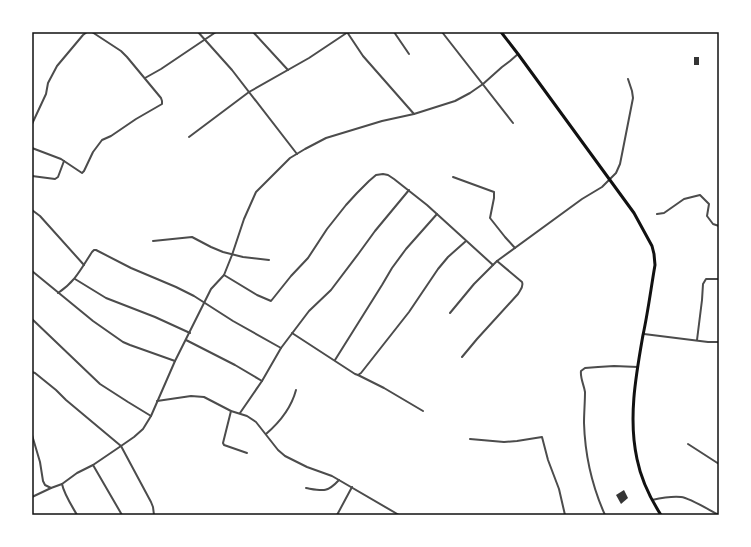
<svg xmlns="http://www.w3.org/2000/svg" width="751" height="547" viewBox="0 0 751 547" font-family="Signika,sans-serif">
<rect width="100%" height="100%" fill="#fff"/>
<g fill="#353535">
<rect x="694" y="57" width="5" height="8"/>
<path d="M624 490 628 498 621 504 616 495Z"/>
</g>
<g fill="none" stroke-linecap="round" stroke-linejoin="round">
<g stroke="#4c4c4c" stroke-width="2">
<path d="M198 32 232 70 297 154"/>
<path d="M253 32 288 70"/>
<path d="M347 32 363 56 414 114"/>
<path d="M394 32 409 54"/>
<path d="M442 32 513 123"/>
<path d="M145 78 161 69 216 32"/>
<path d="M32 124 46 94 48 83 57 66 83 35 87 32"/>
<path d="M189 137 249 92 309 58 348 32"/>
<path d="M32 148 61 159 82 173 84 171 93 152 102 140 111 136 136 119 162 104V101L161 98 127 57 121 51 92 32"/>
<path d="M32 176 55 179 58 177 64 161"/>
<path d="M453 177 494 192V198L490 218 505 237 515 248"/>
<path d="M32 210 40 216 84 265"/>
<path d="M657 214 664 213 684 199 700 195 709 204 707 216 713 224 719 226"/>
<path d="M153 241 192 237 211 247 223 252 243 257 269 260"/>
<path d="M32 271 93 321 123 342 130 345 175 361"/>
<path d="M224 275 257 295 271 301 291 276 308 258 327 229 346 205 357 193 369 181 376 175 383 174 388 175 394 179 427 205 493 265"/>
<path d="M75 279 106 298 155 317 190 333"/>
<path d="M58 293C75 282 81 269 92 252L94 250H96L131 268 176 287 194 296 233 321 281 348"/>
<path d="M450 313 474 284 497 261 582 199 602 187 616 173 620 164 622 154 633 98 632 91 628 79"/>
<path d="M32 319 100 384 128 402 151 416"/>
<path d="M292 333 355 374 358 375 384 388 423 411"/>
<path d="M644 334 708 342H719"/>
<path d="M186 340 235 365 262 381"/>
<path d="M697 340 702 300 703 284 706 279H719"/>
<path d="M462 357 477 339 518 294C520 290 524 287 522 282L497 261"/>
<path d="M335 360 382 285 392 268 406 249 437 214"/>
<path d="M32 372 35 373 56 390 66 400 121 446"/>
<path d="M358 375 361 373 409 312 438 269 448 257 466 241"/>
<path d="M157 401 191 396 204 397 231 411 247 416 256 422 278 450 285 456 307 467 332 476 399 515"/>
<path d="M231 411 223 443 224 445 247 453"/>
<path d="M240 413 262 381 281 348 309 311 331 290 359 253 375 231 409 190"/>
<path d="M266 434C280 422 291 409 296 390"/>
<path d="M32 435 40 462 43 481 45 485 51 488"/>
<path d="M470 439 504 442 517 441 542 437 548 460 559 489 565 515"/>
<path d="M688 444 719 464"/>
<path d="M121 446 151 502 153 507 154 515"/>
<path d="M93 465 122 515"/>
<path d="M62 484C64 494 72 506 77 515"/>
<path d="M306 488C323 491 327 493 339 480"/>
<path d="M32 497 51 488 62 484 77 473 93 465 121 446 134 437 143 429 151 416 175 361 211 289 224 275 232 255 244 219 256 192 290 158 305 149 326 138 382 121 414 114 455 101 470 93 483 84 502 67 510 61 518 54"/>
<path d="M652 500C661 498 672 496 681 497 690 498 709 510 719 515"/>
<path d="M337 515 352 487"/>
<path d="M605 515C592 486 585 455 584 423 584 413 585 402 585 392 584 385 580 378 581 371L585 368 598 367 614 366 638 367"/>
</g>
<path stroke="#111" stroke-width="3" d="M501 32 518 54 634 213 652 246 654 254 655 265C651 288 648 312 643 335 636 375 628 418 637 459 641 479 650 498 661 515"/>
</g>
<rect width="751" height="547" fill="none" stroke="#ffffff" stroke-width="66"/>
<rect x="33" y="33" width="685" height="481" fill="none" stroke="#111" stroke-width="1.5"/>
</svg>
